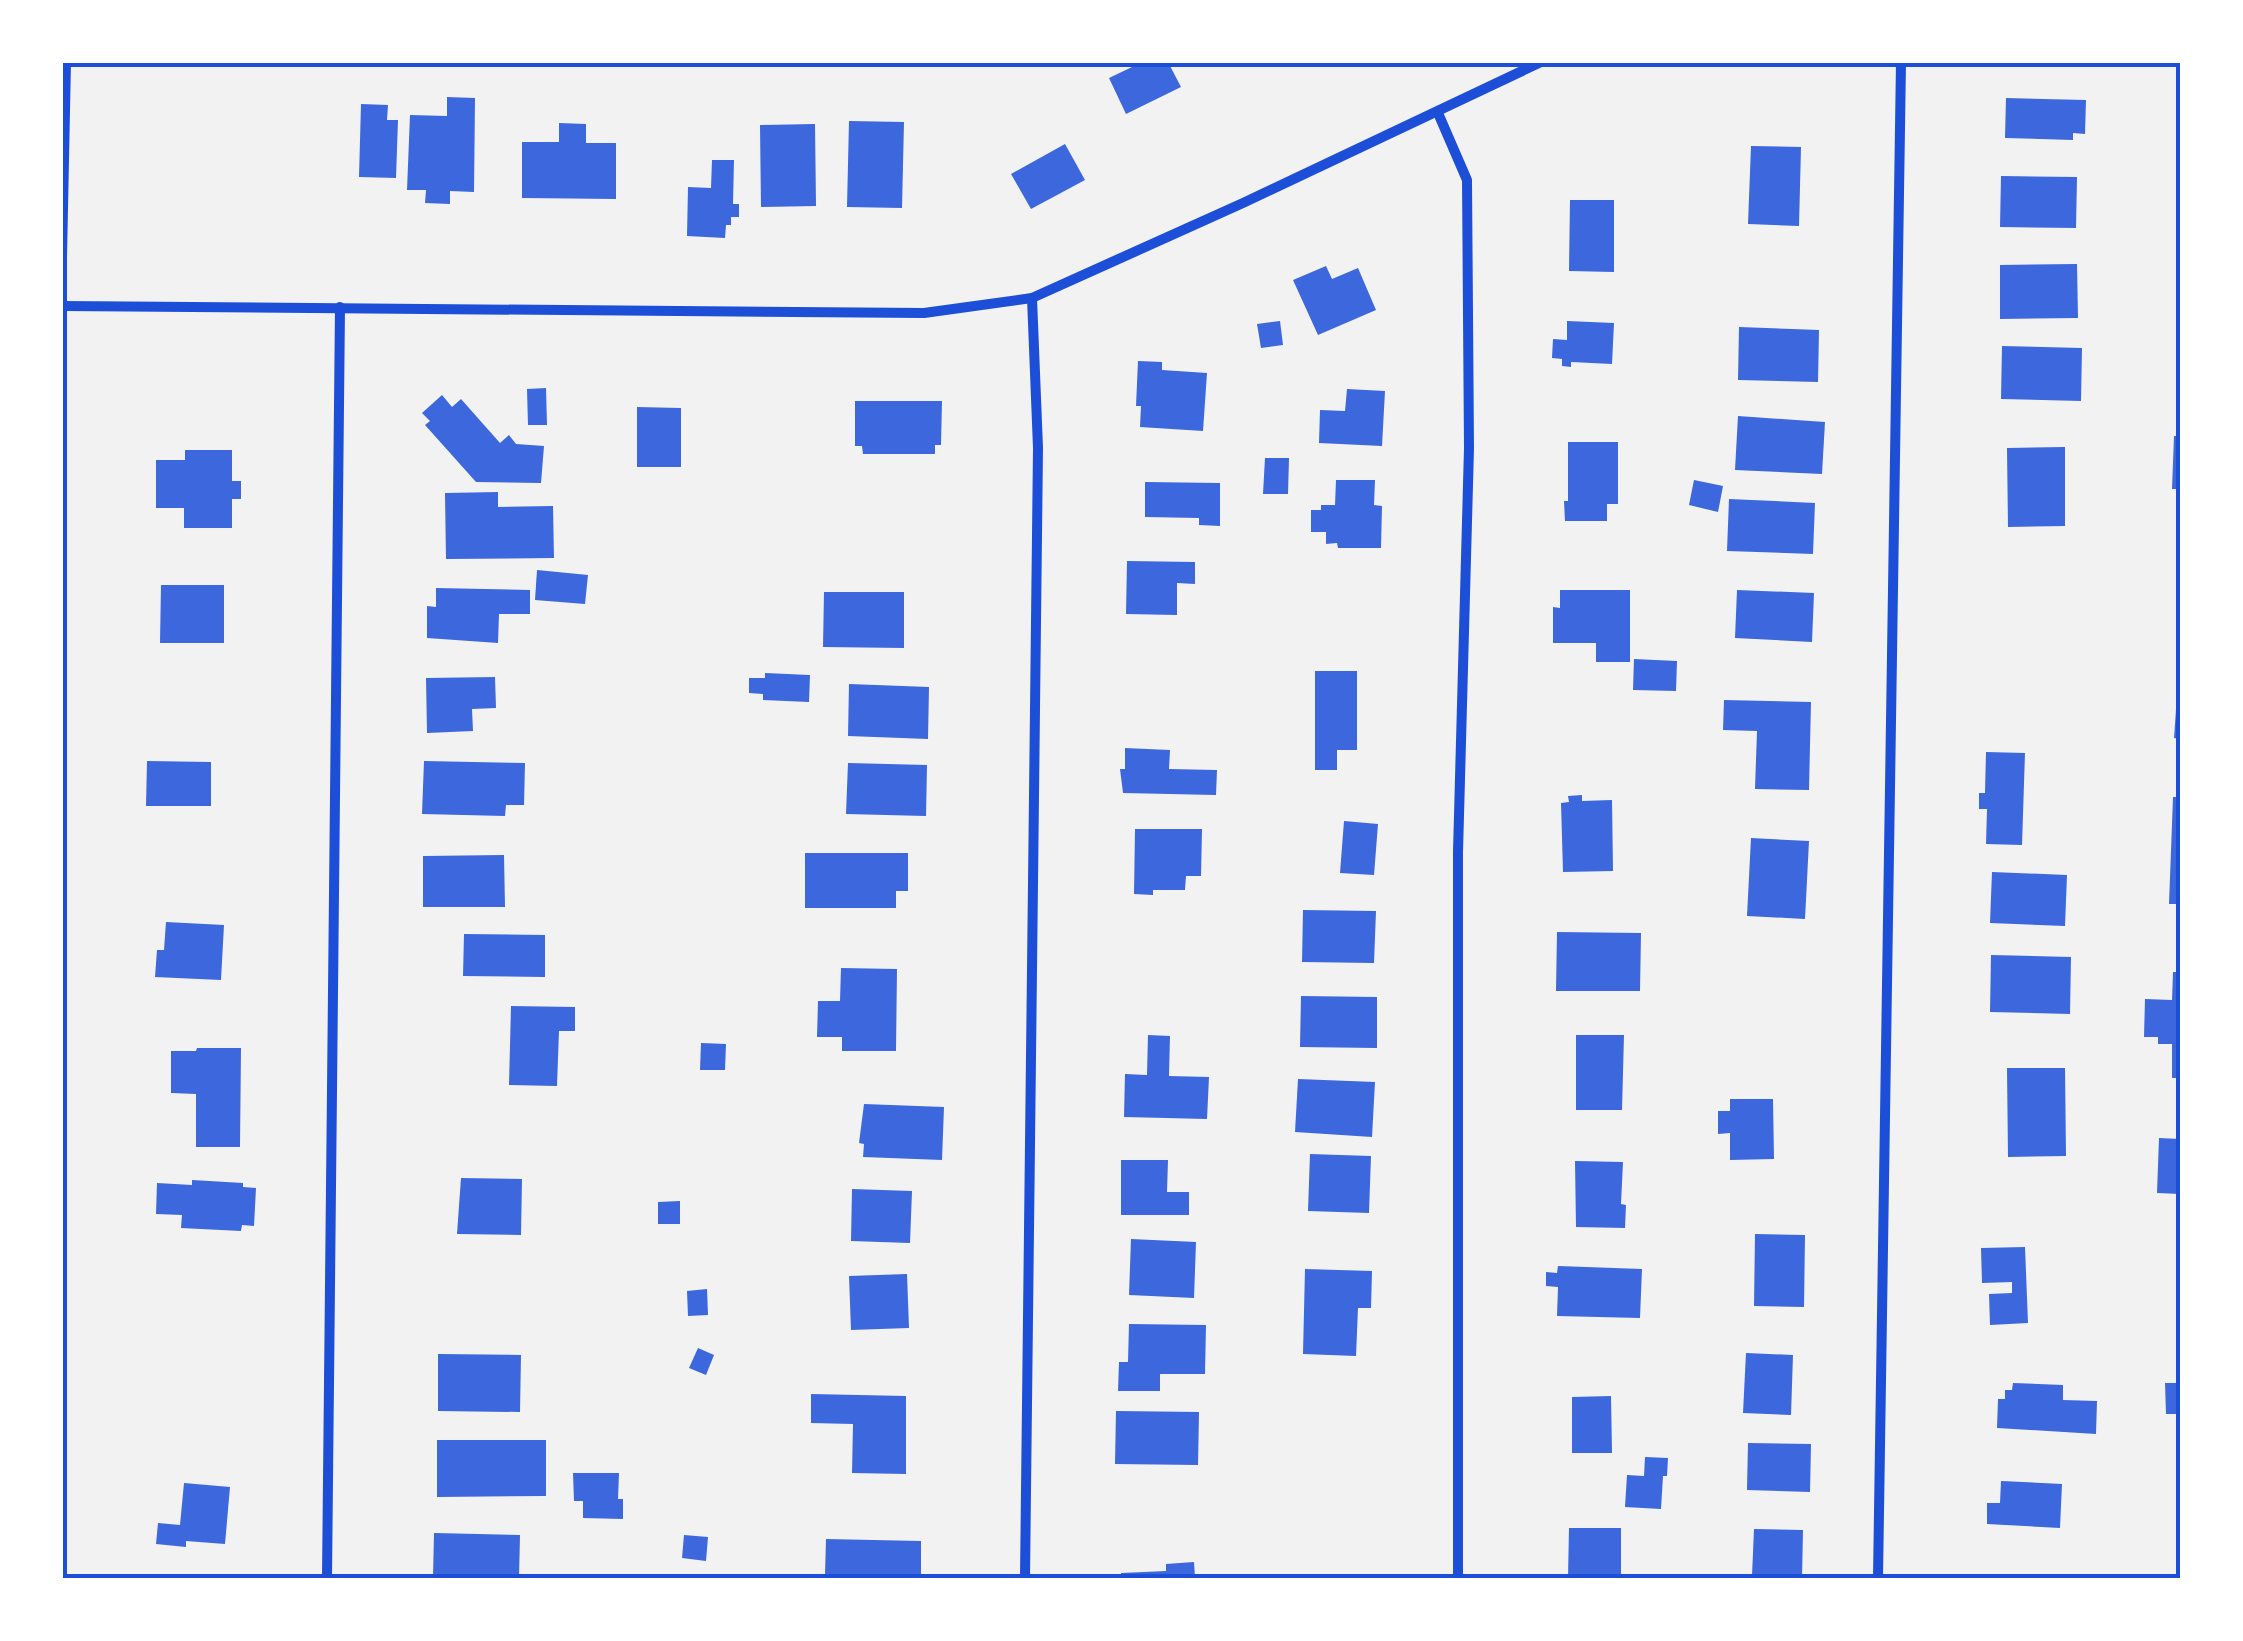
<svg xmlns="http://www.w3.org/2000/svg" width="2243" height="1641" viewBox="0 0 2243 1641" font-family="'Public Sans',sans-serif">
<rect width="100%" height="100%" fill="#f2f2f2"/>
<g fill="#3d67dc">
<path d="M1130 62H1168L1181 87 1126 114 1109 78 1132 67Z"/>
<path d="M447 97 475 98 474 192 450 191V204L425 203 426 190H407L410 115 447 116Z"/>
<path d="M2006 98 2086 100 2085 134 2073 133V140L2005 138Z"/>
<path d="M361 104 388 105 387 120H398L396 178 359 177Z"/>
<path d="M849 121 904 122 902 208 847 207Z"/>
<path d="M559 123 586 124V143H616V199L522 198V142H559Z"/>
<path d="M815 124 816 206 761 207 760 125Z"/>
<path d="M1065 144 1085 180 1031 209 1011 174Z"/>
<path d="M1751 146 1801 147 1799 226 1748 224Z"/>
<path d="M712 160H734L733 204H739V217H731V225H726L725 238 687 236 688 187 711 188Z"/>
<path d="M2001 176 2077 177 2076 228 2000 227Z"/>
<path d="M1570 200H1614V272L1569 271Z"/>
<path d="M2077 264 2078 318 2000 319V265Z"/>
<path d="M1326 266 1332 279 1358 268 1376 310 1318 335 1293 280Z"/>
<path d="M1280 321 1283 345 1261 348 1257 324Z"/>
<path d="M1567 321 1614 323 1612 364 1571 362V367L1562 366V359L1552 358 1553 339 1567 340Z"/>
<path d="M1739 327 1819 330 1818 382 1738 380Z"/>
<path d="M2002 346 2082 348 2081 401 2001 399Z"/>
<path d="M1138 361 1162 362V370L1207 373 1203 431 1140 427 1141 406H1136Z"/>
<path d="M546 388 547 425H528L527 389Z"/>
<path d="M1347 389 1385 391 1382 446 1319 443 1320 410 1345 411Z"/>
<path d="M442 395 452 407 461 399 500 443 509 435 516 444 544 446 541 483 476 482 425 425 430 421 422 413Z"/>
<path d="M855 401H942L941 445H935V454H863L862 446H855Z"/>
<path d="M637 407 681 408V467H637Z"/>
<path d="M1738 416 1825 422 1822 474 1735 470Z"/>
<path d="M2174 436H2180V489H2172Z"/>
<path d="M1568 442H1618V504H1607V521H1565L1564 501H1568Z"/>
<path d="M2065 447V526L2008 527 2007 448Z"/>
<path d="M185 450H232V481H241V499H232V528H184V508H156V460H185Z"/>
<path d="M1265 458H1289L1288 494H1263Z"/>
<path d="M1336 480H1375L1374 505 1382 506 1381 548H1338L1337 543 1326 544V532H1311V510H1321V505H1335Z"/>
<path d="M1694 480 1723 486 1718 512 1689 505Z"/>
<path d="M1145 482 1220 483V526L1199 525V518L1145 517Z"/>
<path d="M498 492V507L553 506 554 558 446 559 445 493Z"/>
<path d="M1729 499 1815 503 1813 554 1727 551Z"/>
<path d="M1127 561 1195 562V584L1177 583V615L1126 614Z"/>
<path d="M537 570 588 575 585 604 535 600Z"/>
<path d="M161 585H224V643H160Z"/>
<path d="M436 588 530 590V614H499L498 643 427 638V606L436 607Z"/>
<path d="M1560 590H1630V662H1596V643H1553V607L1560 608Z"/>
<path d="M1737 590 1814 593 1812 642 1735 638Z"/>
<path d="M824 592H904V648L823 647Z"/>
<path d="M1634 659 1677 661 1676 691 1633 690Z"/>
<path d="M1315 671H1357V750H1337V770H1315Z"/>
<path d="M765 673 810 675 809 702 763 700V694L749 693V678H765Z"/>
<path d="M495 677 496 708 472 709 473 731 427 733 426 678Z"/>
<path d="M2178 681H2180V739L2174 738Z"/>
<path d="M849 684 929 687 928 739 848 736Z"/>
<path d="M1724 700 1811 702 1809 790 1755 789 1757 731 1723 730Z"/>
<path d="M1125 748 1170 750 1169 769 1217 770 1216 795 1123 793 1120 769H1125Z"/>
<path d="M1986 752 2025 753 2022 845 1986 844 1987 809H1979V793H1985Z"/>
<path d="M147 761 211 762V806H146Z"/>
<path d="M424 761 525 763 524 805H506L505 816 422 814Z"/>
<path d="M848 763 927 765 926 816 846 814Z"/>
<path d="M1582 795V801L1612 800 1613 871 1563 872 1561 803 1569 802 1568 796Z"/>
<path d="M2173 797H2180V904H2169Z"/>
<path d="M1344 821 1378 824 1374 875 1340 873Z"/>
<path d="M1135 829H1202L1201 876H1186L1185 890H1153V895L1134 894Z"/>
<path d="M1751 838 1809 841 1805 919 1747 916Z"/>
<path d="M805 853H908V891H896V908H805Z"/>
<path d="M504 855 505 907H423V856Z"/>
<path d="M1992 872 2067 875 2065 926 1990 923Z"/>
<path d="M1303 910 1376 911 1374 963 1302 962Z"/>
<path d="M166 922 224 925 221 980 155 977 157 950H164Z"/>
<path d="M1557 932 1641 933 1640 991H1556Z"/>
<path d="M464 934 545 935V977L463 976Z"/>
<path d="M1991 955 2071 957 2070 1014 1990 1012Z"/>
<path d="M841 968 897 969 896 1051H842V1037H817L818 1001H840Z"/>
<path d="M2173 972H2180V1078H2172V1044H2158V1037H2144L2145 999 2172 1000Z"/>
<path d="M1301 996 1377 997V1048L1300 1047Z"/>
<path d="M511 1006 575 1007V1031H559L557 1086 509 1085Z"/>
<path d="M1148 1035 1170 1036 1169 1076 1209 1077 1207 1119 1124 1117 1125 1074 1147 1075Z"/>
<path d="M1576 1035H1624L1622 1110H1576Z"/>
<path d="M701 1043 726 1044 725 1070H700Z"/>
<path d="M197 1048H241L240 1147H196V1094L171 1093V1051H196Z"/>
<path d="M2007 1068H2065L2066 1156 2008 1157Z"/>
<path d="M1298 1079 1375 1082 1372 1137 1295 1132Z"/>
<path d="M1730 1099H1773L1774 1159 1730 1160V1133L1718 1134V1111H1730Z"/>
<path d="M864 1104 944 1107 942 1160 863 1157 864 1144 859 1143Z"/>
<path d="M2159 1138 2180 1139V1194L2157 1193Z"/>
<path d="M1310 1154 1371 1156 1369 1213 1308 1211Z"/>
<path d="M1121 1160H1168L1167 1192H1189V1215H1121Z"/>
<path d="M1575 1161 1623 1162 1621 1204 1626 1205 1625 1228 1576 1227Z"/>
<path d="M461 1178 522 1179 521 1235 457 1234Z"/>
<path d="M192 1180 243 1183V1187L256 1188 254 1226 242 1225 241 1231 181 1228 182 1215 156 1214 157 1183 192 1185Z"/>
<path d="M852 1189 912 1191 910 1243 851 1241Z"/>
<path d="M680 1201V1224H658V1202Z"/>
<path d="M1755 1234 1805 1235 1804 1307 1754 1306Z"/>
<path d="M1131 1239 1196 1242 1194 1298 1129 1295Z"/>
<path d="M2025 1247 2028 1323 1990 1325 1989 1294 2012 1293V1282L1982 1283 1981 1248Z"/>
<path d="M1558 1266 1642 1269 1640 1318 1557 1316 1558 1287 1546 1286V1272L1557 1273Z"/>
<path d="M1305 1269 1372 1271 1371 1308H1358L1356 1356 1303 1354Z"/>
<path d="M907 1274 909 1328 851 1330 849 1276Z"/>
<path d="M707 1289 708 1315 688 1316 687 1291Z"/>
<path d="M1129 1324 1206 1325 1205 1374H1160V1391H1118L1119 1362H1128Z"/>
<path d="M698 1348 714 1355 706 1375 689 1368Z"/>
<path d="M1746 1353 1793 1355 1791 1415 1743 1413Z"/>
<path d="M438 1354 521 1355 520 1412 438 1411Z"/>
<path d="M2013 1383 2063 1385V1400L2097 1401 2096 1434 1997 1428 1998 1399H2005V1390H2012Z"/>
<path d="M2165 1383H2180V1414H2166Z"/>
<path d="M811 1394 906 1396V1474L852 1473 853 1424 811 1423Z"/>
<path d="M1611 1396 1612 1453H1572V1397Z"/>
<path d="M1116 1411 1199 1412 1198 1465 1115 1464Z"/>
<path d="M437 1440H546V1496L437 1497Z"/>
<path d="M1748 1443 1811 1444 1810 1492 1747 1490Z"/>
<path d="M1645 1457 1668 1458 1667 1476H1663L1661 1509 1625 1507 1627 1475 1644 1476Z"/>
<path d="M573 1473H619L618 1499H623V1519L583 1518V1501H574Z"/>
<path d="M2001 1481 2062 1484 2060 1528 1987 1524V1503H2000Z"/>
<path d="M184 1483 230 1487 225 1544 186 1541V1547L156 1544 158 1523 180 1525Z"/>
<path d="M1569 1528H1621V1578H1568Z"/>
<path d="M1754 1529 1803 1530 1802 1578 1752 1576Z"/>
<path d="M434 1533 520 1535 519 1578H433Z"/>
<path d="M684 1535 708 1537 706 1561 682 1558Z"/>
<path d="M826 1539 921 1541V1578H849L850 1576 825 1575Z"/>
<path d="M1194 1562 1195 1578H1121V1573L1166 1571V1564Z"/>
</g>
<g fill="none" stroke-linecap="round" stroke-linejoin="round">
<g stroke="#1d4ed8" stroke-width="10">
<path d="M1438 113 1467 180 1469 448 1458 852V1578"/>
<path d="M62 257 66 62"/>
<path d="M62 306 924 313 1032 298 1243 203 1541 62"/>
<path d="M327 1578 340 307"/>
<path d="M1025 1578 1038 448 1032 298"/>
<path d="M1878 1578 1901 62"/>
</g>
</g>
<rect width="2243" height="1641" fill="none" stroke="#ffffff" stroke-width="130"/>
<rect x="65" y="65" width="2113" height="1511" fill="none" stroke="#1d4ed8" stroke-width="4"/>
</svg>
